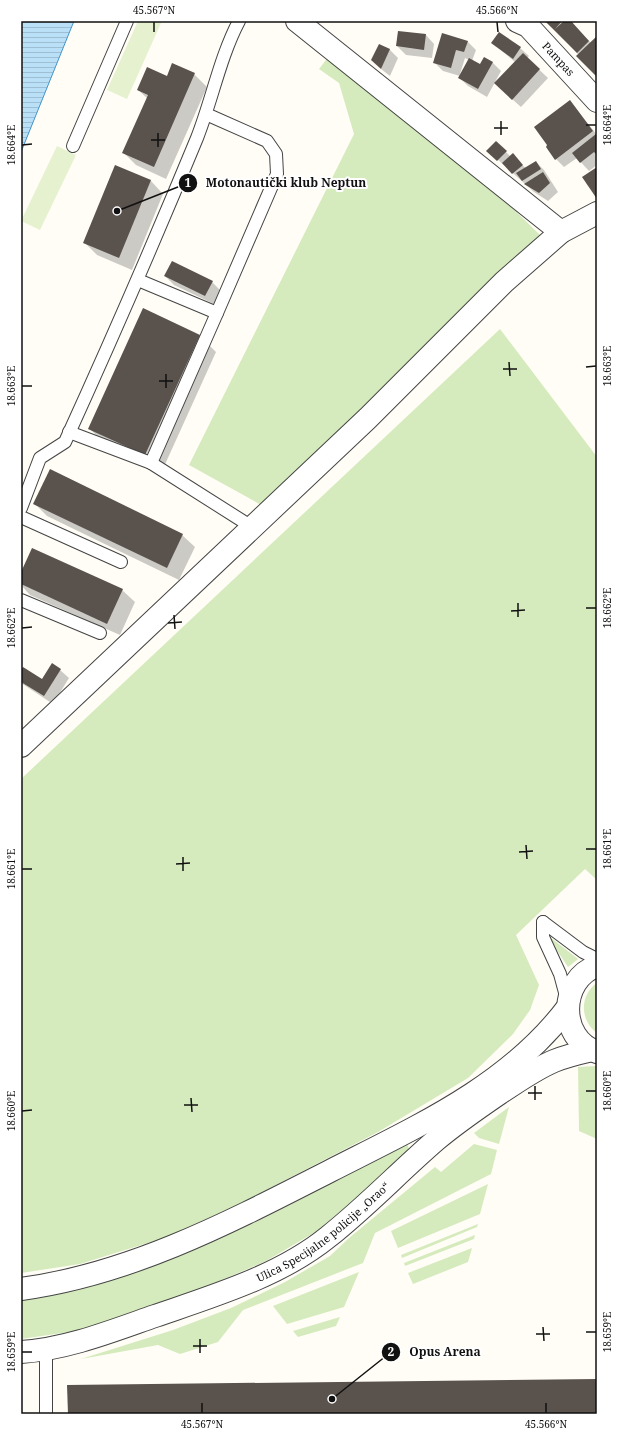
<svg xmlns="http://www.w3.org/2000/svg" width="618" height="1435" viewBox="0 0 618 1435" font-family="'Noto Serif',serif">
<defs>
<pattern id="water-rules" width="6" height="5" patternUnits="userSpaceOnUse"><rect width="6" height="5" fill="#b9e0f7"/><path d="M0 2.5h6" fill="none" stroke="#9ebfd3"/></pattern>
</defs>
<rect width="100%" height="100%" fill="#fffdf5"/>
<g fill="#d5ebbd">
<path d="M329 56 492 188 540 235 263 506 189 465 354 134 339 83 319 69Z"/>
<path d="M500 329 597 457V880L585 869 516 935 539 985 530 1010 513 1034 468 1078 378 1132 241 1203 167 1237 80 1264 21 1273V779Z"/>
<path d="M546 934 578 959 568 967Z"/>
<path d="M597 983V1033C580 1021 579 995 597 983Z"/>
<path d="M597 1066V1139L579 1131 578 1067Z"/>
<path d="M509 1107 499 1144 479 1138 474 1133Z"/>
<path d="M407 1143 410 1152 317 1231 266 1261 173 1301 76 1331 21 1339V1295Z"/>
<path d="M474 1144 497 1150 491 1174 375 1233 363 1263 243 1310 218 1342 180 1354 158 1345 81 1359 173 1330 231 1308 285 1282 330 1256 349 1238 435 1167 441 1172Z"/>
<path d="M488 1184 480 1214 398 1248 391 1231Z"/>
<path d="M478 1224 477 1227 402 1258 401 1255Z"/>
<path d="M475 1235 474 1239 405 1266 404 1263Z"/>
<path d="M472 1248 468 1262 413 1284 408 1273Z"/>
<path d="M359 1272 344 1307 287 1324 273 1306Z"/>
<path d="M340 1317 336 1326 298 1337 293 1331Z"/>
</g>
<g fill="#e6f2cf">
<path d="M138 21H156L161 23 127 99 107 90Z"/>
<path d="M57 146 76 155 40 230 21 221Z"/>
</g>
<path fill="url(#water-rules)" stroke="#3f96cf" d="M21 21H74L21 152Z"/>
<g fill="#0003" fill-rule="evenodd">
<path d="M544 21H570L591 43 597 37V76L562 36Z"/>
<path d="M426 35 434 44 432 58 406 55 397 46Z"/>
<path d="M467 41 476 50 472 61 480 65 484 58 493 63 501 71 487 97 468 86 459 77 460 76 443 71 434 62ZM465 58 469 60 461 75 460 74Z"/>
<path d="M492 43 520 48 529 56 527 58 548 78 521 107 504 92 515 62Z"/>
<path d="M389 49 398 58 390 76 381 69Z"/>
<path d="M194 74 207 87 166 179 136 165 124 153 148 99 138 90 167 77Z"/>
<path d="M570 101 597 135V165L589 171 577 158 564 167 556 159Z"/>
<path d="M496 142 511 157 526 168 536 162 544 170 558 192 548 201 534 192 488 151Z"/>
<path d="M115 166 151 181 163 194 132 270 97 255 84 242Z"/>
<path d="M165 276 212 282 221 291 214 304 174 285Z"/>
<path d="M143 310 200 336 216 352 162 471 105 444 89 428Z"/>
<path d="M34 503 182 535 195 547 179 580 47 516Z"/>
<path d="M21 575 122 590 135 602 120 635 30 595 21 585Z"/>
<path d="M60 670 69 678 53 704 21 683V672L42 680Z"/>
</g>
<g fill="#5a524d">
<path d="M545 21H562L555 29 564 21H571L589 41 577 53Z"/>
<path d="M398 31 426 34 424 50 396 46Z"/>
<path d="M499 32 521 47 513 59 491 43Z"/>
<path d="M442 33 468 41 464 52 456 50 451 68 433 63Z"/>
<path d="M597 36V77L576 56Z"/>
<path d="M379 44 390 49 381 69 371 60Z"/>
<path d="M523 53 540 69 512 100 494 83Z"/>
<path d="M484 57 493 62 478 89 458 78 469 58 480 64Z"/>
<path d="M172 63 195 73 154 167 122 153 148 95 137 90 147 67 167 76Z"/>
<path d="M570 100 593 131 555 160 546 147 547 145 534 127Z"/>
<path d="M596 134 597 155 594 152 580 163 572 153Z"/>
<path d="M496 141 507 151 497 161 486 151Z"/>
<path d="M513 153 523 165 512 174 502 163Z"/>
<path d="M536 161 541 169 522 181 516 173Z"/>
<path d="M115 165 151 180 119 258 83 243Z"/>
<path d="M597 167V199L582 177Z"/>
<path d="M543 172 550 183 539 193 524 184Z"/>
<path d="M172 261 213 281 205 296 164 276Z"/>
<path d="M143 308 200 335 145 455 88 429Z"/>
<path d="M50 469 183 534 167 568 33 504Z"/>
<path d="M32 548 123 589 107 624 21 584V572Z"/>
<path d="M52 663 61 669 44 696 21 682V670L23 667 42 679Z"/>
<path d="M597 1379V1414H68L67 1385Z"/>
</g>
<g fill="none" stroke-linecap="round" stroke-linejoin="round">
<defs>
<g id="service">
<path d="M73 146 127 21"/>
<path d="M138 280 217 313"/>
<path d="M69 432 151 463 252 527"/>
<path d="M151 463 217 313 277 174 276 154 267 141 206 114"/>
<path d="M21 508 40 458 65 442C111 341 155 240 197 138 212 100 220 57 239 21"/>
<path d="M21 517 121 562"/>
<path d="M21 600 100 633"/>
<path d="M543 922V937L560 974 567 1000"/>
<path d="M543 922 583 952 597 959"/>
<path d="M46 1349V1414"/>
</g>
<g id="minor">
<path d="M297 21 561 232"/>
<path id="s1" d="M517 21 528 26 597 101"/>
<path d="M21 746 368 418 504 282 561 232 597 213"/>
<path d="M597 966C559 979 558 1039 597 1052"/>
<path d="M21 1289C132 1274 232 1221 330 1171 416 1127 509 1086 568 1007"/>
<path id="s2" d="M21 1352C67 1349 112 1331 155 1316 213 1296 280 1276 328 1237 366 1207 399 1172 436 1140 456 1123 478 1108 500 1093 517 1082 535 1069 554 1061 566 1056 579 1053 592 1050"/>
</g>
</defs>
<use href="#service" stroke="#444" stroke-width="14"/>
<use href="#minor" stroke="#444" stroke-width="24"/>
<use href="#service" stroke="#fff" stroke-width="12"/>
<use href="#minor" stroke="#fff" stroke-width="22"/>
</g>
<path fill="none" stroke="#111" stroke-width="1.5" d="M154 22V32M497 22 498 32M501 121V135M586 125H596M494 128H508M158 133V147M151 140H165M22 145 32 144M509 362 510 376M586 367 596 366M503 369H517M166 374V388M159 381H173M22 386H32M518 603V617M586 608H596M511 611 525 610M174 615 175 629M168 623 182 622M22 628 32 627M526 845 527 859M586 849H596M519 852 533 851M183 857V871M176 864 190 863M22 869H32M535 1086V1100M586 1091H596M528 1093H542M191 1098 192 1112M184 1105H198M22 1111 32 1110M543 1327 544 1341M586 1332H596M536 1334H550M200 1339V1353M193 1346H207M22 1352H32M202 1403V1413M546 1403V1413"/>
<g text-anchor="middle" stroke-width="4" stroke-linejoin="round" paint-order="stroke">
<g font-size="11" fill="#111" stroke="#fff">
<text dy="4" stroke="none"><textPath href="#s1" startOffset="57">Pampas</textPath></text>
<text dy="4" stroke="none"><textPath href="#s2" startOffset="329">Ulica Specijalne policije „Orao“</textPath></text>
</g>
</g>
<path fill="none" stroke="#111" stroke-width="1.5" d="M117 211L188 183M332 1399L391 1352"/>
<g fill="#111" stroke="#fff" stroke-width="1.5">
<circle cx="117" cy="211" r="4"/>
<circle cx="332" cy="1399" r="4"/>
<circle cx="188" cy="183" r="10"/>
<circle cx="391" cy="1352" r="10"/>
</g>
<g font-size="12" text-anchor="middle" font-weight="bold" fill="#fff">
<text x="188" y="187">1</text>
<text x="391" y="1356">2</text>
</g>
<g font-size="12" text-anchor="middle" font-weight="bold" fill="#111" stroke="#fff" stroke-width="4" stroke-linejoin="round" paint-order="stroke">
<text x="286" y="187">Motonautički klub Neptun</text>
<text x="445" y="1356">Opus Arena</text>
</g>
<rect width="618" height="1435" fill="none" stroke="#ffffff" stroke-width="44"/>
<rect x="22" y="22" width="574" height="1391" fill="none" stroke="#111" stroke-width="1.5"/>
<g font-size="10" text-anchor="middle" fill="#111">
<text x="154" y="14">45.567°N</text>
<text x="497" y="14">45.566°N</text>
<text transform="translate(607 125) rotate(-90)" y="4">18.664°E</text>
<text transform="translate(11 145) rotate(-90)" y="4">18.664°E</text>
<text transform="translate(607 366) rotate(-90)" y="4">18.663°E</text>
<text transform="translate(11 386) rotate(-90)" y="4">18.663°E</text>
<text transform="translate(607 608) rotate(-90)" y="4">18.662°E</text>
<text transform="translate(11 628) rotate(-90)" y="4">18.662°E</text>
<text transform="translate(607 849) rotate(-90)" y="4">18.661°E</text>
<text transform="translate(11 869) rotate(-90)" y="4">18.661°E</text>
<text transform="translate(607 1091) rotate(-90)" y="4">18.660°E</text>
<text transform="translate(11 1111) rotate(-90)" y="4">18.660°E</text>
<text transform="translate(607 1332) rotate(-90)" y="4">18.659°E</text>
<text transform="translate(11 1352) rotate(-90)" y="4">18.659°E</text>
<text x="202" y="1428">45.567°N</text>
<text x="546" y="1428">45.566°N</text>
</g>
</svg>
